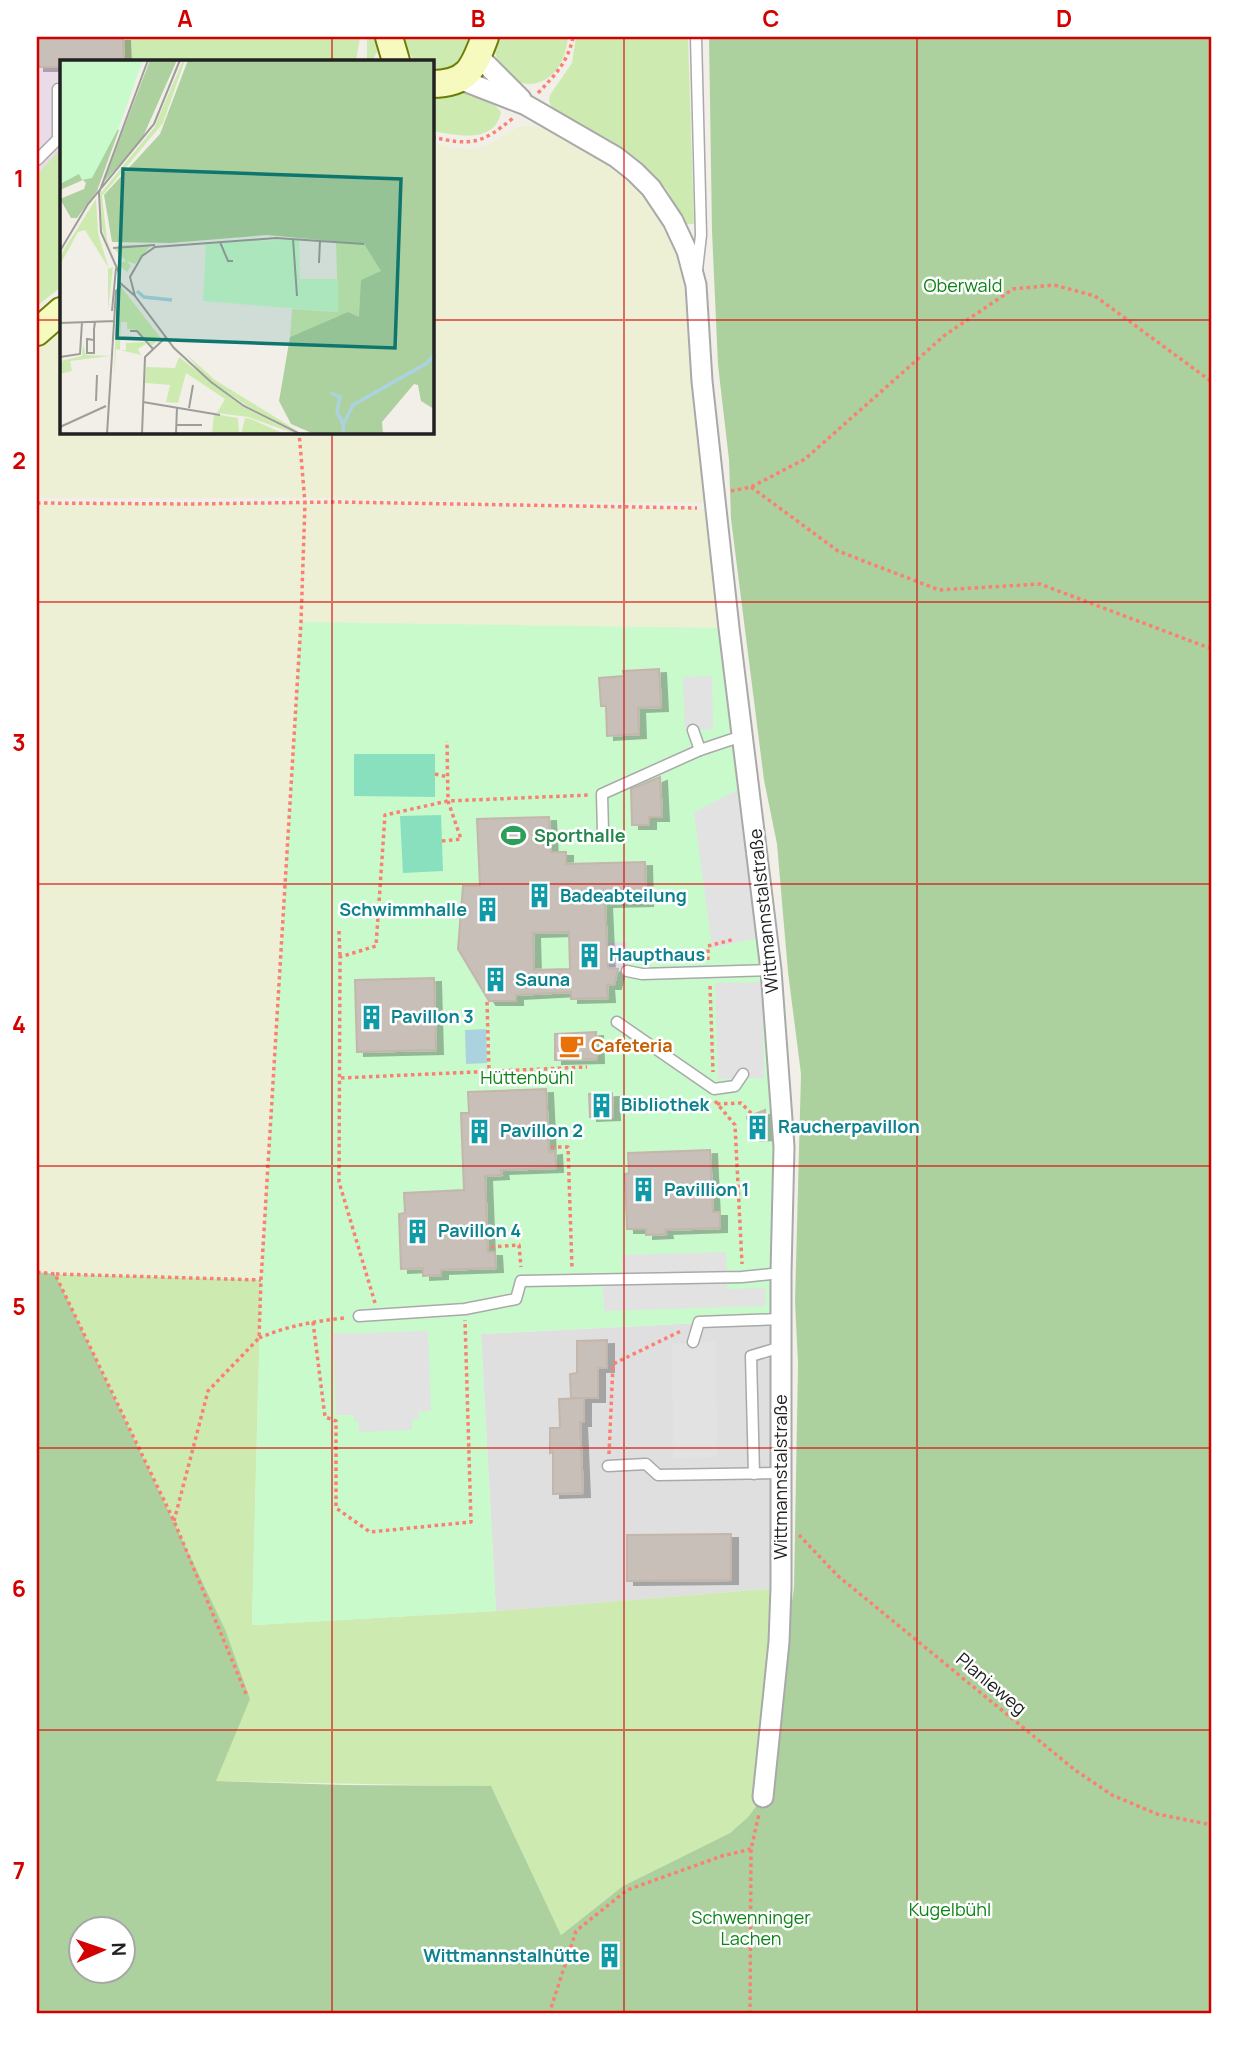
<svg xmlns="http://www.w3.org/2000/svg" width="1249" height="2051" viewBox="0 0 1249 2051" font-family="Manrope,sans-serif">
<defs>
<filter id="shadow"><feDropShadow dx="7" dy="4" stdDeviation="0" flood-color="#0004"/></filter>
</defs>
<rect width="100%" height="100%" fill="#f2efe9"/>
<path fill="#e0dfdf" d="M781 1319V1588L496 1611 481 1334Z"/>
<path fill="#ebdbe8" d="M37 37H150L148 61H61V267L37 293Z"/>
<g fill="#eef0d5">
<path d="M530 126 552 129 616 166 646 192 665 222 664 230 676 253 683 282 707 503H533L308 498H37V351L61 329V432H432V142L455 148 473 149 490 144 518 127Z"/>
<path d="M336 502 716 509 729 628 301 623 261 1280 37 1272V503L190 504Z"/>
</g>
<g fill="#cdebb0">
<path d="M123 37H360L356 61H124Z"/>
<path d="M367 37H381L377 52 372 61 367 59Z"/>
<path d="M404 37H470C469 57 454 73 432 70V61H415L405 47Z"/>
<path d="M494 37H568C562 102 492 97 494 37Z"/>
<path d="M576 37H688L694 224H686L666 188 623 151 553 110 549 101 550 95 572 63Z"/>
<path d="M467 92C481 96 492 101 501 112 495 145 455 135 432 131V95Z"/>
<path d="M61 149V287L37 306V174Z"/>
<path d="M55 1274 261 1280 252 1625 496 1611 781 1588 763 1797 748 1817 730 1833 623 1886 561 1935 497 1799 464 1786 215 1781 225 1629Z"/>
</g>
<path fill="#add19e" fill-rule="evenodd" d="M709 37H1212V2014H37V1272L55 1274 225 1629 250 1699 216 1781 345 1785 491 1786 561 1935 623 1886 730 1833 748 1817 763 1797 794 1588 798 1364 795 1302 801 1074 788 972 777 844 764 780 731 519 729 460 718 365 712 231ZM80 1928H122V1970H80Z"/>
<path fill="#c8facc" d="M301 622 729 628 779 1073 781 1319 481 1334 496 1611 252 1625 261 1280Z"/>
<g fill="#88e0be">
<path d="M354 754H435V797L354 796Z"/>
<path d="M441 815 443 871 403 873 400 816Z"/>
</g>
<g fill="#e2e2e2">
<path d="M712 676 713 729 685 731 683 677Z"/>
<path d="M737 790 757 938 712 948 694 812Z"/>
<path d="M762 982 764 1078 718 1079 715 983Z"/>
<path d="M726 1252 727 1289 765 1288 766 1306 604 1311 603 1286H623L622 1255Z"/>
<path d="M428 1331 431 1411 419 1412V1419H412V1430L359 1432V1421H354V1415H336L333 1334Z"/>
<path d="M716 1341 717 1457 673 1459 672 1344Z"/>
</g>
<path fill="#dddde8" d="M627 942V971L608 968 607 943Z"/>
<path fill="#aad3df" d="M486 1029 487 1063 466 1064 465 1030Z"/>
<g fill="#c7bfb8" stroke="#c4b6ab" stroke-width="2" fill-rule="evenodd" filter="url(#shadow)">
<path d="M37 37H123L124 61H61V67H37Z"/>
<path d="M659 669 661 707 638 708 639 734 607 736 606 706H601L599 678 624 676 623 671Z"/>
<path d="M660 777 662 817H649V825H632L631 789Z"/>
<path d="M549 817 551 852H566V864L645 862 646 902 605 903 608 968 618 969 614 985H607L608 998 571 999V992L516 995V1001H489L458 949 463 886H480L477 819ZM569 932 570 969 534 970 533 933Z"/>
<path d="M434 978 436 1050 357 1052 355 980Z"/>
<path d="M596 1032 597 1059 555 1060V1034Z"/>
<path d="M546 1089 549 1152 555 1151 556 1168 501 1170 502 1175 485 1176 488 1252H495L496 1268 441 1270V1275L423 1276V1268L401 1269 399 1214 405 1213 404 1193 464 1190 461 1113H469L468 1092Z"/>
<path d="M612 1093 613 1116 590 1117 589 1094Z"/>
<path d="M765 1110 766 1136 753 1137 747 1117Z"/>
<path d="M710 1150 713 1212H720V1228L665 1230 666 1234 646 1235V1229H627L625 1174 629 1173 628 1153Z"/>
<path d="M607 1340V1368H598V1398H571L570 1374 577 1373V1341Z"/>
<path d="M584 1398V1422H580L583 1493 553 1494V1452L550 1453V1428H560L559 1399Z"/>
<path d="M731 1534V1580L627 1581V1535Z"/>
</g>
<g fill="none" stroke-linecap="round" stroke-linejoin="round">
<defs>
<g id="lane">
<path d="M696 37 701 235 697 270"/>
<path d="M37 160 58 139V89"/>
<path d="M693 730 700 750"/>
<path d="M603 832 602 794 700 750 742 736"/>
<path d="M627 971 642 974 771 970"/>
<path d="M617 1022 714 1089 735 1086 743 1074"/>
<path d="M359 1316 465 1309 516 1299 521 1281 742 1277 781 1273"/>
<path d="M693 1342 699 1322 781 1319"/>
<path d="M608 1466 646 1464 658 1475 780 1473"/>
<path d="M754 1474 751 1356 781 1347"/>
</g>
<g id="street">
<path d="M479 57 521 99"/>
<path d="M459 79 526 105 616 157 635 172 651 188 673 221 687 251 696 285 702 381 729 628 771 970 784 1147 781 1273V1588L779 1642 763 1797"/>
</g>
<g id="secondary">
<path d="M389 37 396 61"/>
<path d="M432 84C469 84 474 66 485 37"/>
<path d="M37 332 61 311"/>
</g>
</defs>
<use href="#lane" stroke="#a9a9a9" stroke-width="13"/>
<use href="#street" stroke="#a9a9a9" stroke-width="23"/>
<use href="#secondary" stroke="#707d05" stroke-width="30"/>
<g stroke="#fa8072" stroke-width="3.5" stroke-dasharray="3.5 3.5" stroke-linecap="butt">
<path d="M538 93C555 75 568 62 573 37"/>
<path d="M432 137C471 146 482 144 513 118"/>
<path d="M751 487 838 551 939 590 1040 584 1212 649"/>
<path d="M731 491 751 487 805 459 945 335 1013 289 1054 285 1095 296 1212 382"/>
<path d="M37 503 190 504 336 502 697 508"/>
<path d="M435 774 448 777"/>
<path d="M442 841 461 839 448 801 447 741"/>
<path d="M339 931 340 957"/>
<path d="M708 960V946L735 939"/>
<path d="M710 986 713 1072"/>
<path d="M487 1002 489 1071"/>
<path d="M341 1078 587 1067"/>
<path d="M715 1101 735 1125 742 1264"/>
<path d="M717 1104 741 1103 753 1115"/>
<path d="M551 1147H568L572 1268"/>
<path d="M491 1247 519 1245 521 1267"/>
<path d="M37 1272 55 1274 174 1521 247 1696"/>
<path d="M56 1274 261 1280"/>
<path d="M375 1303 339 1182 340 957 376 946 385 815 448 801 590 795"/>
<path d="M313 1322 325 1417 336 1421V1508L370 1532 471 1522 465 1320"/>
<path d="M259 1338C287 1326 315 1321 345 1318"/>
<path d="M609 1454 613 1364 683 1330"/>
<path d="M174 1521 208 1391 259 1338 261 1280 301 622 305 503 299 432"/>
<path d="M799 1535 838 1576 1075 1770 1112 1795 1157 1814 1212 1825"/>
<path d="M549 2014 576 1931 627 1890 722 1856 751 1849"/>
<path d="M750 2014 751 1849 759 1814"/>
</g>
<use href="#lane" stroke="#fff" stroke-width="10"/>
<use href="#street" stroke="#fff" stroke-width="19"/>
<use href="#secondary" stroke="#f7fabf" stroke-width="26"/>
</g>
<path fill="none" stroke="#d40000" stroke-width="2" stroke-opacity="0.55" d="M332 37V61M624 37V2014M917 37V2014M37 320H61M432 320H1212M332 432V2014M37 602H1212M37 884H1212M37 1166H1212M37 1448H1212M37 1730H1212"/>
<defs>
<symbol id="stadium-bare" viewBox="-9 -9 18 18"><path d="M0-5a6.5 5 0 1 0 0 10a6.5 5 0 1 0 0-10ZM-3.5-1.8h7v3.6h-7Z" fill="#2e9e5b" stroke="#fff" stroke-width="2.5" paint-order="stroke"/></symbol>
<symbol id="building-bare" viewBox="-9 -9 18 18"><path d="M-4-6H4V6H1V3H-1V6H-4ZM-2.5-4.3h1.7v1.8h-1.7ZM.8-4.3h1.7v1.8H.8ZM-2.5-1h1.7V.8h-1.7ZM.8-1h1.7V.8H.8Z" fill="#0f9aa8" stroke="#fff" stroke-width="2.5" paint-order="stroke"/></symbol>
<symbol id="cafe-bare" viewBox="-9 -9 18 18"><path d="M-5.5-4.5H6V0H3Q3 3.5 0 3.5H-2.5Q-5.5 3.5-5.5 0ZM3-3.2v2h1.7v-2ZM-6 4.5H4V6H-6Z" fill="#e8710a" stroke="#fff" stroke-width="2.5" paint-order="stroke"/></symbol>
</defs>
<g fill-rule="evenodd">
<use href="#stadium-bare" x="496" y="818" width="35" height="35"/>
<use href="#building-bare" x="522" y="878" width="35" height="35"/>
<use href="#building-bare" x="470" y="892" width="35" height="35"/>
<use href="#building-bare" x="572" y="938" width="35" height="35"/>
<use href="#building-bare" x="478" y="962" width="35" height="35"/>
<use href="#building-bare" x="354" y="1000" width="35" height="35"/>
<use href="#cafe-bare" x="554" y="1028" width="35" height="35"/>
<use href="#building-bare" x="584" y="1088" width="35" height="35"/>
<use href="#building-bare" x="740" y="1110" width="35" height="35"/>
<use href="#building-bare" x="462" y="1114" width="35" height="35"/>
<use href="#building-bare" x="626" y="1172" width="35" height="35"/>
<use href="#building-bare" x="400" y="1214" width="35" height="35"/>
<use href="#building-bare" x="592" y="1938" width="35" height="35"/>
</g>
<g text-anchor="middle" stroke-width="5" stroke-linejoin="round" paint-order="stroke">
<g font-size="18" fill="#0c8416" stroke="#fff">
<text x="963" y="292">Oberwald</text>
<text x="527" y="1084">Hüttenbühl</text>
<text x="950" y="1916">Kugelbühl</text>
<text x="751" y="1924">Schwenninger<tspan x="751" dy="21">Lachen</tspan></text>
</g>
<g font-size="18" font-weight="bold" fill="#27864d" stroke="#fff" text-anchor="start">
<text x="534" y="842">Sporthalle</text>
</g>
<g font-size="18" font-weight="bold" fill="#0d838f" stroke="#fff" text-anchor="start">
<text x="560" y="902">Badeabteilung</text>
<text x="467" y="916" text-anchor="end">Schwimmhalle</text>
<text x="609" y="961">Haupthaus</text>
<text x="515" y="986">Sauna</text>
<text x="391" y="1023">Pavillon 3</text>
<text x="621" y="1111">Bibliothek</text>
<text x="778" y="1133">Raucherpavillon</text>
<text x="500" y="1137">Pavillon 2</text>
<text x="664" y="1196">Pavillion 1</text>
<text x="438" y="1237">Pavillon 4</text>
<text x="590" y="1962" text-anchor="end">Wittmannstalhütte</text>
</g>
<g font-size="18" fill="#222" stroke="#fff">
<text transform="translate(764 911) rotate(-96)" y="6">Wittmannstalstraße</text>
<text transform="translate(781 1477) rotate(-90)" y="6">Wittmannstalstraße</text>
<text transform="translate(991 1684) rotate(40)" y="6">Planieweg</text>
</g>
<g font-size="18" font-weight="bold" fill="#c56008" stroke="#fff" text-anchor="start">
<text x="591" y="1052">Cafeteria</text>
</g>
</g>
<g transform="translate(60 60)">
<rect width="374" height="374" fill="#f2efe9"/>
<path d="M123 0H125L103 63 42 136 47 180 56 200 46 180 42 169 40 134 94 68ZM36 139 38 173 49 209 53 207 48 250V207L25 170 18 172 0 205V196ZM276 180 304 184 322 212 314 215 299 258 279 256 230 277 232 249 278 252ZM59 185H91L75 204 67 201 71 206 67 212 58 204 66 201 54 189ZM61 227 100 277 92 286 77 270 67 269V262H61L60 290H66V283L85 282 86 284 78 289 81 295 56 289 54 320 57 232ZM23 284 26 295 50 296 10 301 12 311 0 314V301L22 296ZM125 293 155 320 241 373 203 356 148 320ZM119 297 184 347 236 374 188 357 157 353 165 339 126 313 118 343 106 342 110 325 85 323 86 307 115 308ZM154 354 178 358 179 374H152ZM185 358 191 359 224 374H181Z" fill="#cdebb0"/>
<path d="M90 0H117L82 79 43 123ZM128 0H374V349L361 341 358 325 354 324 322 362 323 374H254L231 364 219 341 230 277 288 252 299 257 301 220 321 211 304 184 207 175 110 183 52 182 44 135 100 74ZM55 68 59 70 37 131 17 158H11L0 139 24 129 26 123 23 120 0 130V96Z" fill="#add19e"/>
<path d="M0 0H83L59 67 32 118 22 120 19 114 0 124ZM239 179 240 219H278V252L143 241 146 183Z" fill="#c8facc"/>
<path fill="none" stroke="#aad3df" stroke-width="3.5" d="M77 231 84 237 112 240M271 333 280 337 277 352 283 364M284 374 283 365 293 345 367 303 375 294"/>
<path fill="none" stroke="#9f9d99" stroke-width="2" d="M233 179 237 236M160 182 168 201H173M53 188 95 185M0 191 28 144 94 64 120 0M259 203 260 180M60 215 41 172 39 133 88 0M59 222 75 236 114 288 151 322 184 346 240 374M75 236 70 217 82 196 95 187 216 178 304 184M52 251 56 208M0 263 55 261M70 271H77L93 289M34 280 27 279V293H34V269L35 262M0 297 20 294 22 262M36 341 37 315M83 342 160 355M129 348 133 325M117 365H142M0 367 46 346M47 374 56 231 61 226M82 374 85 297 105 278M116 374 117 347"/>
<path fill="#0f766e" fill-opacity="0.15" stroke="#0f766e" stroke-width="3.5" d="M63 109 341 119 335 288 57 278Z"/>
<rect width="374" height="374" fill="none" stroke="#222" stroke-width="3.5"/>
</g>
<rect width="1249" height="2051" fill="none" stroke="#ffffff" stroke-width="77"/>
<g transform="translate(102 1950) rotate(88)"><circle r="33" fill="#ffffff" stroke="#a7a7a7" stroke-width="2"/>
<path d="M0-5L12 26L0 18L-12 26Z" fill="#d40000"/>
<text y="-10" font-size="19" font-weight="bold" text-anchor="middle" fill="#222222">N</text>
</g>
<rect x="38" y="38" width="1172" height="1974" fill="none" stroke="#d40000" stroke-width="2.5"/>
<g font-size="23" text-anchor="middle" font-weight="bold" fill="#d40000">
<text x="185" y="27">A</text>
<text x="478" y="27">B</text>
<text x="771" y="27">C</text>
<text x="1064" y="27">D</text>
<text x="19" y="187">1</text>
<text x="19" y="469">2</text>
<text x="19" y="751">3</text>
<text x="19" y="1033">4</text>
<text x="19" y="1315">5</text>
<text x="19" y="1597">6</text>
<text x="19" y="1879">7</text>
</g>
</svg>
